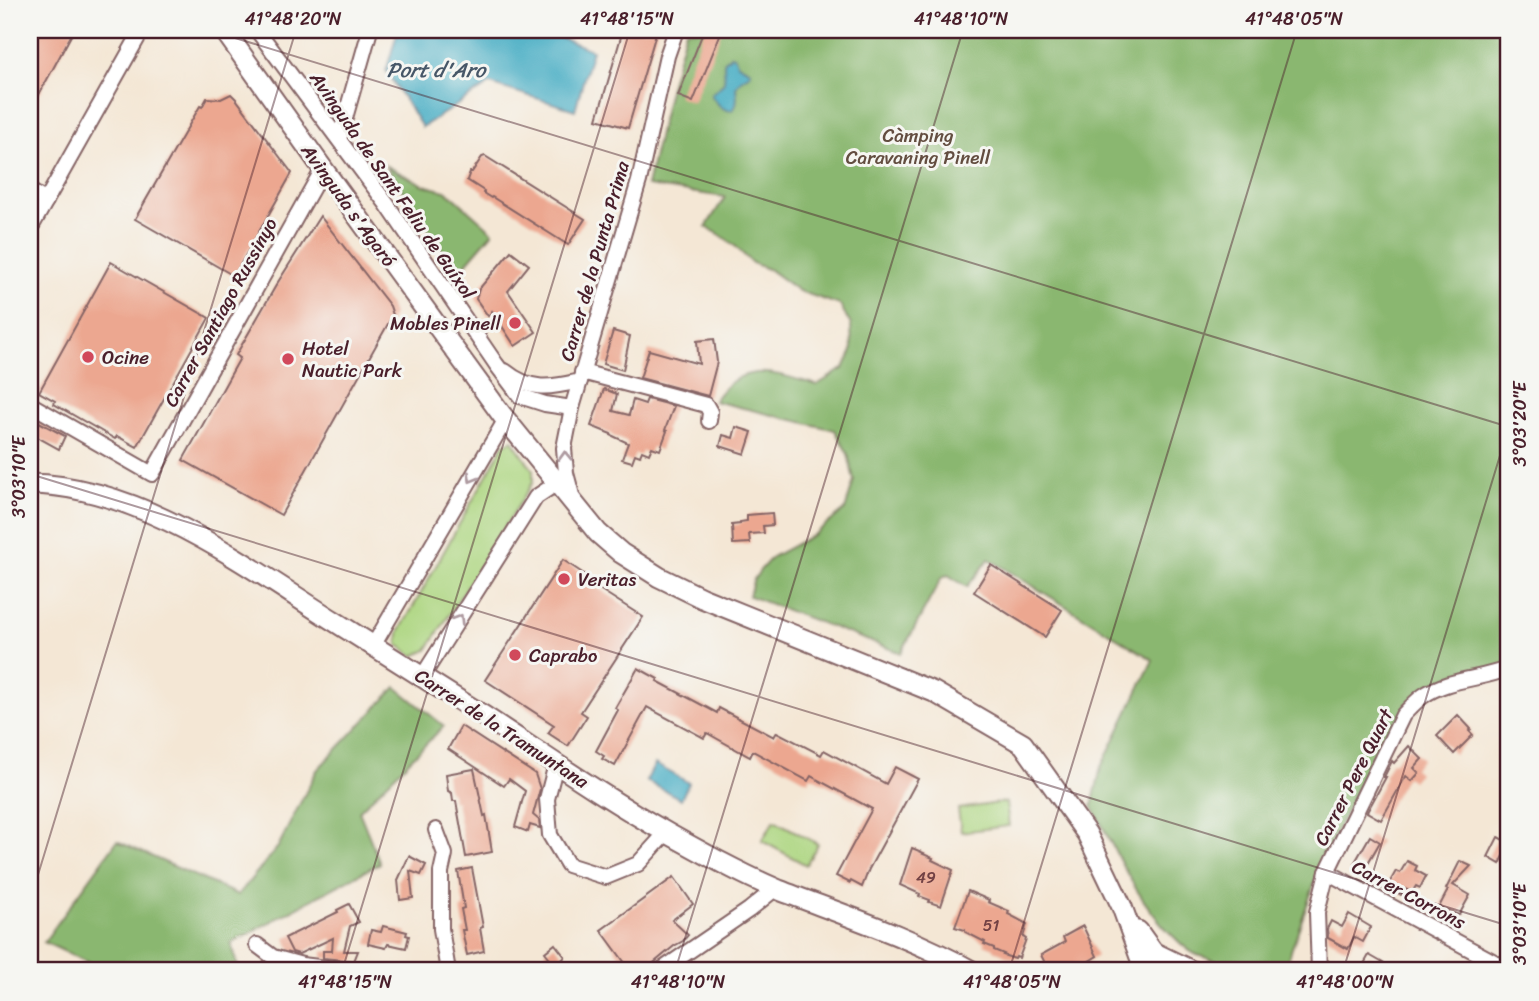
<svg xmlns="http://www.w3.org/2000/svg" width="1539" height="1001" viewBox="0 0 1539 1001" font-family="Sriracha,sans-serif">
<rect width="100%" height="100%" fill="#f6f6f2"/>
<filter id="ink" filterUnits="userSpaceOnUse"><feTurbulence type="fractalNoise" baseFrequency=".0143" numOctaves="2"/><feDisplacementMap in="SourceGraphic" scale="14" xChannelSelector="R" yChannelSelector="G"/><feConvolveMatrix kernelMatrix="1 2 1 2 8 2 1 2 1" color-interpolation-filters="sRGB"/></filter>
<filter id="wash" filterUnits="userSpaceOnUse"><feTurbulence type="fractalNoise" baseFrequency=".00686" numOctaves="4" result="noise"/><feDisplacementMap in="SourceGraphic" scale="28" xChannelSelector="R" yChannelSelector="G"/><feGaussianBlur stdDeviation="1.57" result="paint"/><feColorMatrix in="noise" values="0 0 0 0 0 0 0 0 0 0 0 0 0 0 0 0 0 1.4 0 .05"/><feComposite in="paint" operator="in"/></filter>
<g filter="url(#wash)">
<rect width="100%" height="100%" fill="#f4e7d5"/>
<g fill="#add681" stroke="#7c7a56" stroke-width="2">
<path d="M512 440 533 470V482L427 650 414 656 398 645 399 632 504 444Z"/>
<path d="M1006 802 1009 826 961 832 958 809Z"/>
<path d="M774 820 818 844 806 865 762 841Z"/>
</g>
<g fill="#8ab76f" stroke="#6a6b4d" stroke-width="2">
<path d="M686 30H1509V667L1427 690 1381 739 1323 859 1284 971C1257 971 1236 966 1210 959 1206 957 1199 956 1195 954 1186 950 1177 940 1170 933 1134 896 1116 851 1092 806L1101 767 1153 660 989 559 967 587 948 575 942 577 901 653 749 596 753 581 761 569 772 557 813 535 845 510 854 480 848 454 835 430 714 401C742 358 777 374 817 385L844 368 852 351 851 325 840 305 799 291 770 270 752 263 735 246 719 234 706 227 725 197 647 186 668 94Z"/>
<path d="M386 166 424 185 448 192 493 232 458 273Z"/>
<path d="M396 687 444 726 359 811 380 863 231 943 239 971H106L44 942 117 841 238 895 278 847 317 770Z"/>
</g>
<g fill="#43abc3" stroke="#466577" stroke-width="2">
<path d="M398 30H549L548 33 592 50 575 110 490 84 422 127 386 71Z"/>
<path d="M731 55 734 56 738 64 751 71 750 74 742 79 736 86C736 92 738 99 736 104 731 120 714 102 711 94 729 80 724 83 724 62Z"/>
<path d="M655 764 689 783 681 799 646 781Z"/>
</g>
<g id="blocks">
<g fill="#eca790">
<path d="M30 30H74L30 111Z"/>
<path d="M623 30H657L628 128 597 119Z"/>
<path d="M704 30H722L693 102 678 96Z"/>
<path d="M231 94 236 99 292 173 234 276 135 219 200 106 202 107 207 98 221 99Z"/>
<path d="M485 156 585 219 568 245 492 197 491 198 483 193 484 191 467 180 470 172H472L482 157Z"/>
<path d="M320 216 390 306 393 315 281 515 183 460 240 358 236 355 278 282Z"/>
<path d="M511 251 529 265 508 291 536 332 515 346 492 311 488 316 476 299 479 289Z"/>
<path d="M111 262 209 318 137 447 117 436 115 439 54 404 55 401 39 392Z"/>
<path d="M613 331 630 336 623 370 603 364Z"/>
<path d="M714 339 717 362 708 396 640 378 649 350 699 364 697 341Z"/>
<path d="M604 389 617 394 613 411 629 415 633 400 645 404 647 399 674 406 665 430 667 431 660 450 652 447 649 454 642 451 640 456 635 454 632 462 622 459 628 443 611 435V434L591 426Z"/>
<path d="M39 422 65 436 59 449 32 434Z"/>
<path d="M736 427 752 432 745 454 720 446 723 435 733 438Z"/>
<path d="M772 513 773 525 763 526 764 533 749 534 750 543 733 544 732 525 740 524V522L747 521V515Z"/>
<path d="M563 560 584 574 582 578 643 617 581 712 587 716 568 746 548 733 554 725 485 680Z"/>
<path d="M991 565 1062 610 1045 637 974 592Z"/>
<path d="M638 668 658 679 657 681 717 713 719 708 774 737 777 732 821 755 824 750 886 784 895 767 918 779 869 869 862 887 851 881 850 883 836 876 872 809 811 776 808 781 753 751 750 757 707 733 704 738 647 707 615 766 602 759 604 756 596 751 618 710 615 708Z"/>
<path d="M1458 715 1471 729 1469 731 1473 735 1454 754 1437 736Z"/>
<path d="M461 726 535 774 540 789 533 815 539 820 540 828 530 825 528 832 515 827 525 791 509 779 504 786 448 749Z"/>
<path d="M1409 746 1422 759 1414 768 1419 773 1412 781 1406 776 1381 820 1367 812 1386 777H1384L1392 761 1394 763Z"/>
<path d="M474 769 484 816 486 815 492 852 466 857 456 801H453L452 793 448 791 446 774Z"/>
<path d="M1370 836 1380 842 1365 868 1355 862Z"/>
<path d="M1498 837 1509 843V846L1500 864 1488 857Z"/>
<path d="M912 848 924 853 923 854 933 858 932 860 953 870 941 906 929 902 930 900 919 896 920 894 900 885Z"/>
<path d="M409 856 426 865 421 875 410 871 413 898 400 900 398 880Z"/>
<path d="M1407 861 1417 866 1415 870 1426 876 1420 888 1416 886 1412 892 1405 889 1401 895 1387 887 1396 871 1400 873Z"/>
<path d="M1460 861 1471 866 1453 885 1470 895 1459 915 1439 907 1448 890 1446 889Z"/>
<path d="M472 868 483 927 480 928 484 951 467 955 462 930H465L461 909 464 908 458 871Z"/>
<path d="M674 877 693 904 672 920 688 935 683 941 674 946 644 971H631L601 930Z"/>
<path d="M968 891 989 900 988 902 1009 911 1008 914 1027 924 1023 937 1026 939 1019 958 1016 957 1015 959 1003 955 1004 954 994 950V948L984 944 985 942 965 932V930L955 927Z"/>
<path d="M349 904 359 922 350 926 344 951H358L354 961 323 958V951H332L333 938 299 954 292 952 285 938 338 912 337 910Z"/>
<path d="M1349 914 1371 927 1363 942 1354 937 1348 949 1328 938 1327 929 1331 921 1342 927Z"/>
<path d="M383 926 407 932 406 935 409 936 406 948 388 944 386 948 368 944 371 930 381 932Z"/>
<path d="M1083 926 1097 956 1078 968 1080 971H1049L1041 955 1065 942 1063 937Z"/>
<path d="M555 944 565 957 550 971 535 968 549 957 545 952Z"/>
<path d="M1369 955 1397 971H1360Z"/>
</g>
</g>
</g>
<g filter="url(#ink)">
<use href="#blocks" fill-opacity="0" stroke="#866566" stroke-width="2"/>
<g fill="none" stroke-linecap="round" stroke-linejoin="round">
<defs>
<g id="minor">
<path d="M257 30 386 203 496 364 520 396 545 404 572 408"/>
<path d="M339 139 370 30"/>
<path d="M30 191 46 201"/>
<path d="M30 229 142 30"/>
<path d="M505 371C531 392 550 388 580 381"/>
<path d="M582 372 706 405 710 412 709 421"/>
<path d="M30 404 152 474 323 169"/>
<path d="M573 499 566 473 564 448 572 408 639 181 667 56 676 30"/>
<path d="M373 646 506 419"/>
<path d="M422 677 536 497 557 483"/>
<path d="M556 764 547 799 550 835 568 865 606 877 638 864 666 833"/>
<path d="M436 830 445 854 441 872V929L448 971"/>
<path d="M1327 872 1509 970"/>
<path d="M257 945 273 957 302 965 351 971"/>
<path d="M660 971 749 910 776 888"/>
<path d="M1319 971 1317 912 1327 872 1403 715C1409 709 1416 701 1423 696 1449 678 1481 680 1509 668"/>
</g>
<g id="secondary">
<path d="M224 30 323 169 502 415 598 533 621 553 659 577 702 598 934 692 1023 744 1087 834 1122 907 1145 971"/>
<path d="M30 484C141 486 244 564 334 621 384 653 434 684 484 716 545 756 605 798 669 834 705 854 741 874 779 890 844 915 911 937 972 971"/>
<path d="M1138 931 1153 952 1192 971"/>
</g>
</defs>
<use href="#minor" stroke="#866566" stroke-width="18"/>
<use href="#secondary" stroke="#866566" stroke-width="23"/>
<use href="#minor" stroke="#fff" stroke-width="14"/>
<use href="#secondary" stroke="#fff" stroke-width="19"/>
</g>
<defs><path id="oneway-chevron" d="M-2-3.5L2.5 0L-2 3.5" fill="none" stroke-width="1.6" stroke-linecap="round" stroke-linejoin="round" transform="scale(1.75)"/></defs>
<g stroke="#ae9aa0">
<use href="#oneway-chevron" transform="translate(565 456) rotate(-92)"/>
<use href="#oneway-chevron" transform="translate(472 478) rotate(120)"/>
<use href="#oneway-chevron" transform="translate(459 619) rotate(-58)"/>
</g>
</g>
<path fill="none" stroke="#4a1f2b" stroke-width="2" stroke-opacity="0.45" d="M209 30 1509 427M30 474 1509 926M30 901 296 30M342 971 630 30M675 971 963 30M1009 971 1297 30M1343 971 1509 426"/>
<g fill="#d1495b" stroke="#f6f6f2" stroke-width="2.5">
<circle cx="515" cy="323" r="7"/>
<circle cx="88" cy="357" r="7"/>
<circle cx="288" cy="359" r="7"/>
<circle cx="564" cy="579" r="7"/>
<circle cx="515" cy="655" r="7"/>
</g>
<g text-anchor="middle" stroke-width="6" stroke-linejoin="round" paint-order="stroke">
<g font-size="16" fill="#724144">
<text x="926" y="883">49</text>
<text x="991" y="931">51</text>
</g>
<g font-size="19" fill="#634d40" stroke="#f6f6f2">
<text x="918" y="142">Càmping<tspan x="918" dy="22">Caravaning Pinell</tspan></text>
</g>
<g font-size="19" fill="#4a1f2b" stroke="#f6f6f2">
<text transform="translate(393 185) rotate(55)" y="7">Avinguda de Sant Feliu de Guíxol</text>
<text transform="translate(349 205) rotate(54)" y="7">Avinguda s'Agaró</text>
<text transform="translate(594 261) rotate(-74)" y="7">Carrer de la Punta Prima</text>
<text transform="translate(220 312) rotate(-61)" y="7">Carrer Santiago Russinyo</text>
<text transform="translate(502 728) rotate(33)" y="7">Carrer de la Tramuntana</text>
<text transform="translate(1353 777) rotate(-63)" y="7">Carrer Pere Quart</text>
<text transform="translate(1409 894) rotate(28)" y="7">Carrer Corrons</text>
</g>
<g font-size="19" fill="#4a1f2b" stroke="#f6f6f2" text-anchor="start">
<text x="501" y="330" text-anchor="end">Mobles Pinell</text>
<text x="302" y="355">Hotel<tspan x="302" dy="22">Nautic Park</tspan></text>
<text x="102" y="364">Ocine</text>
<text x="578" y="586">Veritas</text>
<text x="529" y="662">Caprabo</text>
</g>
<g font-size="21" font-style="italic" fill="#475768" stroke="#f6f6f2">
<text x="436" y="77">Port d'Aro</text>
</g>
</g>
<rect width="1539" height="1001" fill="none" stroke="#f6f6f2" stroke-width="77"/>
<rect x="38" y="38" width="1462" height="924" fill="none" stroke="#4a1f2b" stroke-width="2.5"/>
<g font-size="18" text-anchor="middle" fill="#4a1f2b">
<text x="293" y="25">41°48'20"N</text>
<text x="627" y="25">41°48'15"N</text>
<text x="961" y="25">41°48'10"N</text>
<text x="1294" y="25">41°48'05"N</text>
<text transform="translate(1520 424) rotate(-90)" y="6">3°03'20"E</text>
<text transform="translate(19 477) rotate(-90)" y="6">3°03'10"E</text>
<text transform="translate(1520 924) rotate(-90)" y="6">3°03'10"E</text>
<text x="345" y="988">41°48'15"N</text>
<text x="678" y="988">41°48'10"N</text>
<text x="1012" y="988">41°48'05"N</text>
<text x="1345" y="988">41°48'00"N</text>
</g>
</svg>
